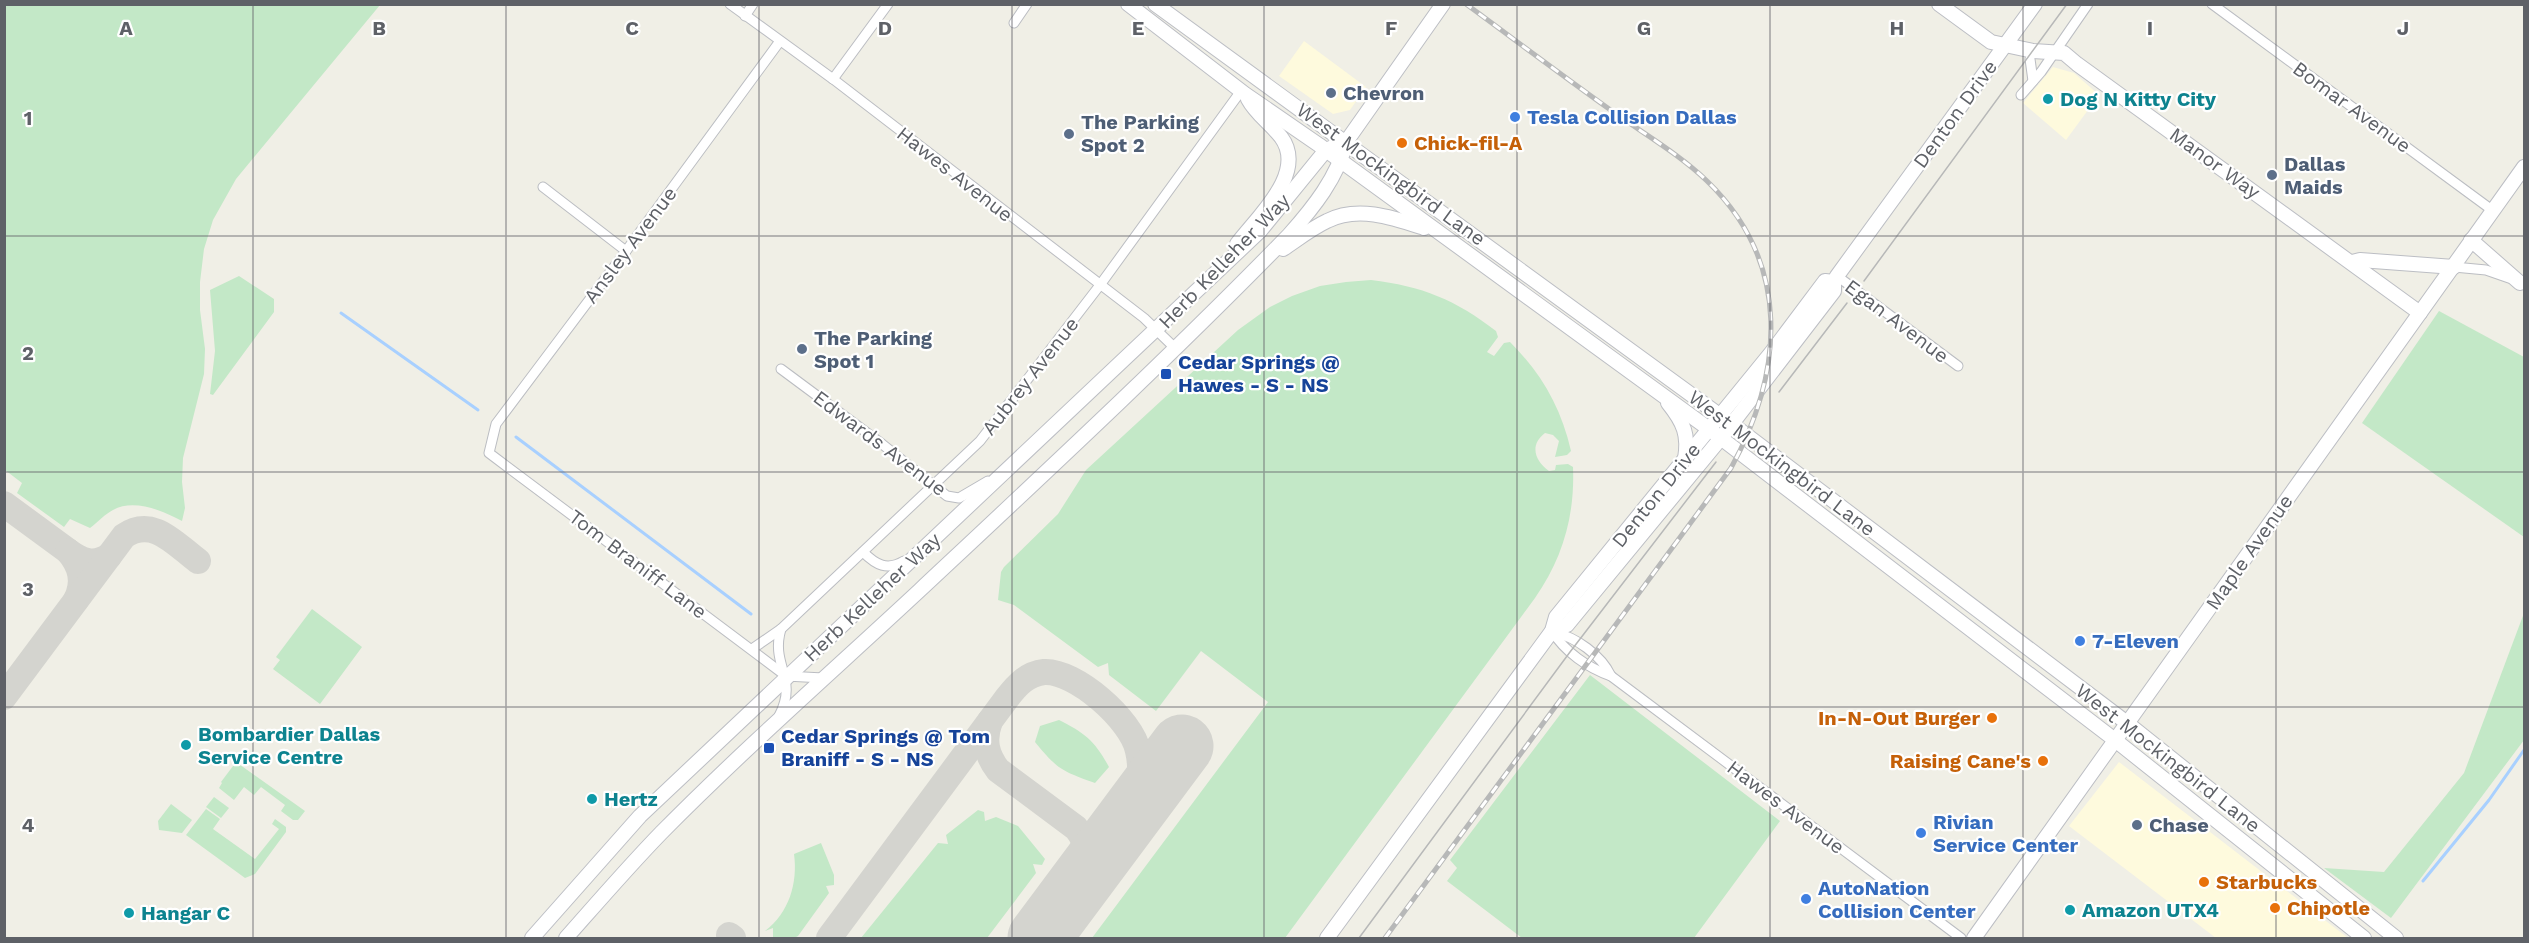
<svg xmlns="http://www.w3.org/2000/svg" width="2529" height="943" viewBox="0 0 2529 943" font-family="'Work Sans',sans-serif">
<rect width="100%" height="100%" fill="#f0efe6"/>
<g fill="#fefadd">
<path d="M1304 41 1366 87 1350 110 1333 114 1279 76Z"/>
<path d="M2053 67 2074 73 2099 95 2066 140 2023 103Z"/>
<path d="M2119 762 2348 938H2216L2069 826Z"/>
</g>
<g fill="#c3e8c7">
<path d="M5 4 380 5 236 179 213 220 204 249 200 282V310L205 349 204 374 183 458 182 482 185 508 182 521C163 511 134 498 113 510 105 514 98 522 90 528L70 519 64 527 17 493 22 483 5 470Z"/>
<path d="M239 276 274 299V312L213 395 210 394 215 351 210 290Z"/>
<path d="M1371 280C1422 286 1456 300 1496 331L1498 337 1487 352 1494 356 1504 343 1510 342C1541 373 1561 407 1571 451L1567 455 1555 457 1559 441 1553 435 1545 433C1529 445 1535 461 1549 471L1555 470 1556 465 1568 464 1573 467C1575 515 1563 558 1535 598L1285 938H1092L1268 702 1201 651 1156 711 1109 675 1108 663 1098 667 1014 605 998 600 1001 572 1004 567 1058 514 1086 470 1238 330 1270 307 1292 296 1320 286 1346 282Z"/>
<path d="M2439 311 2524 357V537L2362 423Z"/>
<path d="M312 609 362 647 320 704 273 669 280 660 276 657Z"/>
<path d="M2524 613V740L2391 918 2324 868 2384 872 2464 773Z"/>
<path d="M1590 675 1780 821 1694 938H1522L1447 881 1457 868 1450 860Z"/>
<path d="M1059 720C1085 733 1095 741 1109 767L1095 783C1062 771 1058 770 1035 742L1040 726Z"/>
<path d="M236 762 305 811 298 820H293L281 811 285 805 261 787 254 795 244 787 234 800 219 788 222 783 221 782Z"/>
<path d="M214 797 229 808 221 818 206 807Z"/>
<path d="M171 804 192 820 182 833 159 830 158 821Z"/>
<path d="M206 809 220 819 213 829 255 859 279 829 272 824 275 819 286 827V832L255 874 245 878 186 835Z"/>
<path d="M978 810 984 812 985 821 996 817 1018 826 1045 859 1042 865 1033 864 1036 873 987 938H861L938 843 948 844 946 835Z"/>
<path d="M821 843 834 875V885L826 886 829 893 798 936 794 938 773 937V928L765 931C789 913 798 883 794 854Z"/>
</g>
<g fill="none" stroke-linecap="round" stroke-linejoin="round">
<g stroke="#a8d0ff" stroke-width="3">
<path d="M341 313 478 410"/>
<path d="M516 437 751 614"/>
<path d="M2423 881 2489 800 2524 750"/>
</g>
<g stroke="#d4d4cf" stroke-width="26">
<path d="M4 504 68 551"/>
<path d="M76 600C85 582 81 566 68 551 82 561 93 566 109 556"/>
<path d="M4 697 124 536C153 516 175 544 198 561"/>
<path d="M990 721C983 740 986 754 998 770L1076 828C1092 847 1088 867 1077 887"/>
<path d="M729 935 733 938"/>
<path d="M829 938 1007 698C1017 685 1027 674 1044 672 1075 670 1132 720 1138 751 1143 772 1139 793 1132 814"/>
</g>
<path stroke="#d4d4cf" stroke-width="63" d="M1039 938 1182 746"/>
<defs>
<g id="street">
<path d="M730 4 833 79 1144 318 1176 349"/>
<path d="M2212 4 2492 210"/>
<path d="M745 16 753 4"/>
<path d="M1014 23 1027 4"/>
<path d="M780 41 626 251 496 424 489 453 786 676 823 678"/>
<path d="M2030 59 2033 81"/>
<path d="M833 79 888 4"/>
<path d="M2021 95 2041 72 2088 4"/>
<path d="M543 187 626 251"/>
<path d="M2454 267 2486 270 2509 278"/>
<path d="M1837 276 1958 366"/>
<path d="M781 369 882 444 947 496 959 498 988 481"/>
<path d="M863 552C876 565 887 571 904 561"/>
<path d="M1552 631C1565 652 1588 668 1611 676L1961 938"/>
<path d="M1553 632C1576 637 1601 655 1611 676"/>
<path d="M752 649 781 629 980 441 1100 285 1241 91"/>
<path d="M779 716C799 678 770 666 781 629"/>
</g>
<g id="secondary">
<path d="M1128 4 1245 94 1319 145 1709 429 2115 740 2364 938"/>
<path d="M1155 4 1737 428 2127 723 2396 938"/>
<path d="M1939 4 1991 42 2033 51 2064 53 2077 64 2420 313"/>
<path d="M2471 240 2520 283"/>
<path d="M1237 244C1256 218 1308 173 1281 137 1270 123 1256 114 1248 99"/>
<path d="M1283 249C1298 239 1312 228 1327 221 1358 205 1394 218 1424 228"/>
<path d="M2352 262 2360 260 2454 267"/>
<path d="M1668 403C1684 423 1689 435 1685 459"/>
<path d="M1552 631 1567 625 1721 438 1834 291V282L1837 276 2035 4"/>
<path d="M532 938 640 816 1260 231 1326 150 1333 147"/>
<path d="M566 938C597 903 628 867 661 833 744 749 833 671 920 590 1045 473 1170 357 1289 235 1313 208 1338 177 1346 142L1443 4"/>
<path d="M1327 938 1552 631 1556 617 1771 353 1825 281 1834 282"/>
<path d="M1974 938 2524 167"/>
</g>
</defs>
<use href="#street" stroke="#bbbdc2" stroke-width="11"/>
<use href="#secondary" stroke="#bcbec4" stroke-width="16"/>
<use href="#street" stroke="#fff" stroke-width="9"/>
<use href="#secondary" stroke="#fff" stroke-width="14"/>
<g stroke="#b7b8b8" stroke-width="1.5">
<path d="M1864 281 2067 4"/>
<path d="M1779 392 1847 303"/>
<path d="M1359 938 1570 652 1716 462"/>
</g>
<defs>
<path id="rail" d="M1385 938 1731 468C1784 371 1792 263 1707 181 1679 154 1644 134 1612 111 1563 76 1515 40 1466 4"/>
</defs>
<use href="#rail" stroke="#b7b8b8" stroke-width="5"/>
<use href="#rail" stroke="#fff" stroke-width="3" stroke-dasharray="9" stroke-linecap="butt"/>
</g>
<path fill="none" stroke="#5e6167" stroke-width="1.5" stroke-opacity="0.55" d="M253 4V938M506 4V938M759 4V938M1012 4V938M1264 4V938M1517 4V938M1770 4V938M2023 4V938M2276 4V938M4 236H2524M4 472H2524M4 707H2524"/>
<g fill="#5c6f8a" stroke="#fff" stroke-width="2">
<circle cx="1331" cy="93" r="6"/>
<circle cx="1069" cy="134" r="6"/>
<circle cx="2272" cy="175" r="6"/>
<circle cx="802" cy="349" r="6"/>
<circle cx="2137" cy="825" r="6"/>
</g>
<g fill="#0f9aa8" stroke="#fff" stroke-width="2">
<circle cx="2048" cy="99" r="6"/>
<circle cx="186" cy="745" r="6"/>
<circle cx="592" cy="799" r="6"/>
<circle cx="2070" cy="910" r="6"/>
<circle cx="129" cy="913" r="6"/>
</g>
<g fill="#3f7fe0" stroke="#fff" stroke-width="2">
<circle cx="1515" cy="117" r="6"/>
<circle cx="2080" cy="641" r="6"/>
<circle cx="1921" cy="833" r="6"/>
<circle cx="1806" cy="899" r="6"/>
</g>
<g fill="#e8710a" stroke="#fff" stroke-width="2">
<circle cx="1402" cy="143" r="6"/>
<circle cx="1992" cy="718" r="6"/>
<circle cx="2043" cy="761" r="6"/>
<circle cx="2204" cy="882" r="6"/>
<circle cx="2275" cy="908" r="6"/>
</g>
<g fill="#1a4fb4" stroke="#fff" stroke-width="2">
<rect x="1160" y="368" width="12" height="12" rx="3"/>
<rect x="763" y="742" width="12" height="12" rx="3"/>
</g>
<g text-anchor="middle" stroke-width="4.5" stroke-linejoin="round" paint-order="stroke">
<g font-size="20" font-weight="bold" fill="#4e5e75" stroke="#fff" text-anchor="start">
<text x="1343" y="100">Chevron</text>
<text x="1081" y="129">The Parking<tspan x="1081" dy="23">Spot 2</tspan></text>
<text x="2284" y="171">Dallas<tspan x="2284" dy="23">Maids</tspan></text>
<text x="814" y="345">The Parking<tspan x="814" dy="23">Spot 1</tspan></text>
<text x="2149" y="832">Chase</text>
</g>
<g font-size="20" font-weight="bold" fill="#0d838f" stroke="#fff" text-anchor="start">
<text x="2060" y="106">Dog N Kitty City</text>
<text x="198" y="741">Bombardier Dallas<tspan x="198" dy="23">Service Centre</tspan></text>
<text x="604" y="806">Hertz</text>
<text x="2082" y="917">Amazon UTX4</text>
<text x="141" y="920">Hangar C</text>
</g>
<g font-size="20" fill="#5e6167" stroke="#fff">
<text transform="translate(2352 107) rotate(36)" y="7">Bomar Avenue</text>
<text transform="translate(1955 114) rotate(-54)" y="7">Denton Drive</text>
<text transform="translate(2215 163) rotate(36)" y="7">Manor Way</text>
<text transform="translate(955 174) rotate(38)" y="7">Hawes Avenue</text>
<text transform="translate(1391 174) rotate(36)" y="7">West Mockingbird Lane</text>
<text transform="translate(630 245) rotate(-53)" y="7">Ansley Avenue</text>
<text transform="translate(1224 261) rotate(-46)" y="7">Herb Kelleher Way</text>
<text transform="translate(1897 321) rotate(37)" y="7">Egan Avenue</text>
<text transform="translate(1030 376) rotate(-52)" y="7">Aubrey Avenue</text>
<text transform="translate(880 443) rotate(37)" y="7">Edwards Avenue</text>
<text transform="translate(1782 463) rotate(37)" y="7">West Mockingbird Lane</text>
<text transform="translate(1656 495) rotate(-51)" y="7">Denton Drive</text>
<text transform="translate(2249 552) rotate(-55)" y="7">Maple Avenue</text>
<text transform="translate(638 564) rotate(37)" y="7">Tom Braniff Lane</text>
<text transform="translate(872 597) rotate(-43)" y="7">Herb Kelleher Way</text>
<text transform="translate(2168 758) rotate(38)" y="7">West Mockingbird Lane</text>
<text transform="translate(1786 807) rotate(37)" y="7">Hawes Avenue</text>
</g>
<g font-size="20" font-weight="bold" fill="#366cbe" stroke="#fff" text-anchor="start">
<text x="1527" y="124">Tesla Collision Dallas</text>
<text x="2092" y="648">7-Eleven</text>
<text x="1933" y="829">Rivian<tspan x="1933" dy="23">Service Center</tspan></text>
<text x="1818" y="895">AutoNation<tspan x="1818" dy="23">Collision Center</tspan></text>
</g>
<g font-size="20" font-weight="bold" fill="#c56008" stroke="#fff" text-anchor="start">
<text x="1414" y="150">Chick-fil-A</text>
<text x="1980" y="725" text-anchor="end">In-N-Out Burger</text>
<text x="2031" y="768" text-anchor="end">Raising Cane's</text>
<text x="2216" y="889">Starbucks</text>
<text x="2287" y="915">Chipotle</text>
</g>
<g font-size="20" font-weight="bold" fill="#164399" stroke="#fff" text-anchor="start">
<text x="1178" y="369">Cedar Springs @<tspan x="1178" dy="23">Hawes - S - NS</tspan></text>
<text x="781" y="743">Cedar Springs @ Tom<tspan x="781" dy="23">Braniff - S - NS</tspan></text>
</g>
</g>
<g font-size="20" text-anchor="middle" font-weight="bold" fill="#5e6167" stroke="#fff" stroke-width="4.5" stroke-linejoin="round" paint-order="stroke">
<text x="126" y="35">A</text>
<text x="379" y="35">B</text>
<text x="632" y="35">C</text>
<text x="885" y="35">D</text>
<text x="1138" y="35">E</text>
<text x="1391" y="35">F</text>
<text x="1644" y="35">G</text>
<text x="1897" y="35">H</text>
<text x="2150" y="35">I</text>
<text x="2403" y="35">J</text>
<text x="28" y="125">1</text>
<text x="28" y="360">2</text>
<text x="28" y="596">3</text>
<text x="28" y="832">4</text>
</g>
<rect width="2529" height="943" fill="none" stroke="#5e6167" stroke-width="12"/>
</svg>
